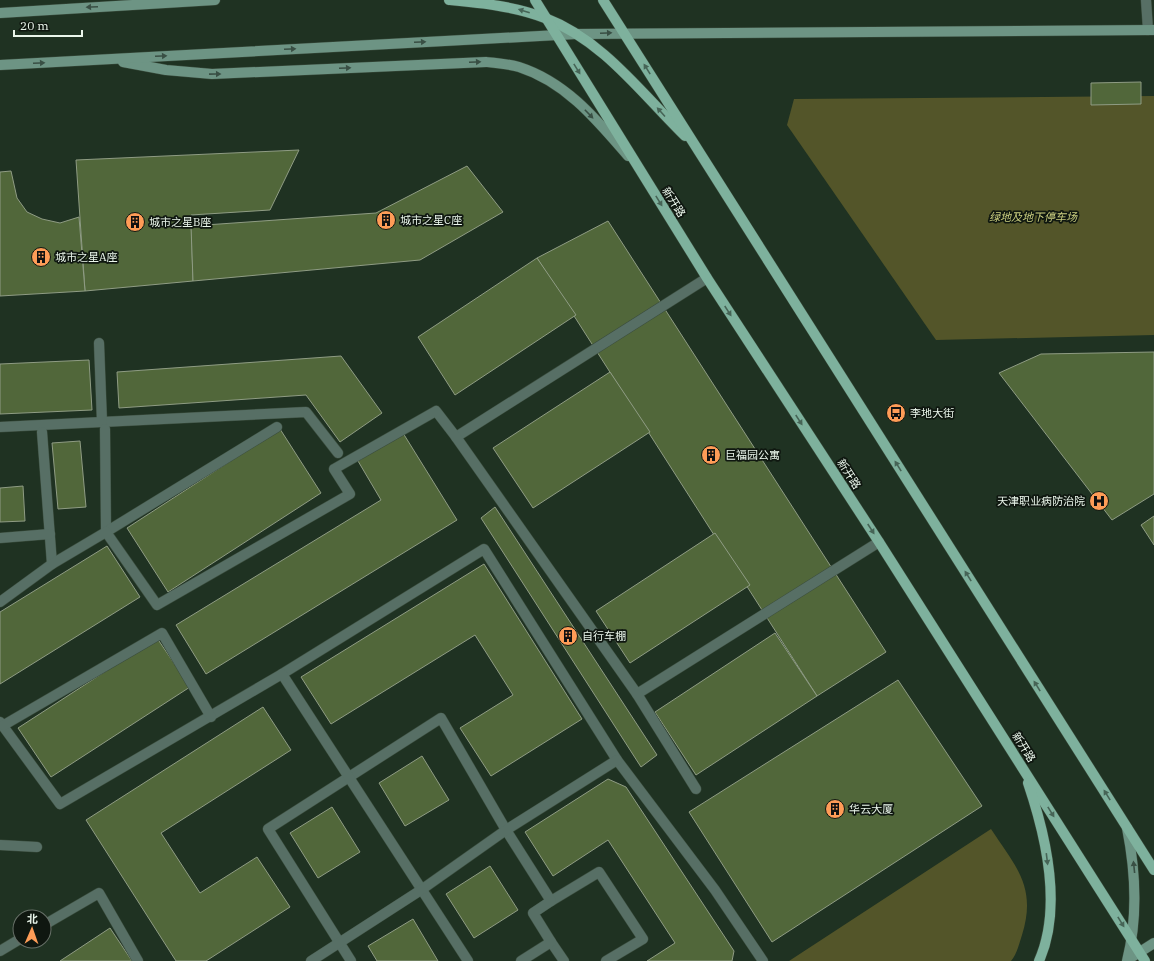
<svg xmlns="http://www.w3.org/2000/svg" width="1154" height="961" viewBox="0 0 1154 961" font-family="'IBM Plex Serif','Noto Sans SC',serif">
<rect width="100%" height="100%" fill="#1f3222"/>
<g fill="#535529">
<path d="M1154 96V335L936 340 787 125 794 99Z"/>
<path d="M991 829C1016 867 1037 887 1022 935 1019 944 1017 954 1011 961H789Z"/>
</g>
<g fill="#51673a" stroke="#8f9c84">
<path d="M1141 82V104L1091 105V83Z"/>
<path d="M299 150 270 210 191 215 193 281 85 291 76 160Z"/>
<path d="M467 166 503 212 420 260 193 281 191 226 376 213Z"/>
<path d="M11 171 17 198 27 212 42 219 60 223 79 217 85 291 0 296V172Z"/>
<path d="M608 221 886 652 817 696 537 258Z"/>
<path d="M537 258 576 315 455 395 418 337Z"/>
<path d="M1154 352V494L1112 520 999 373 1041 354Z"/>
<path d="M341 356 382 413 340 442 306 395 119 408 117 372Z"/>
<path d="M89 360 92 410 0 414V364Z"/>
<path d="M610 372 650 432 533 508 493 448Z"/>
<path d="M280 429 321 493 168 592 127 528Z"/>
<path d="M403 433 457 520 206 674 176 625 381 500 358 461Z"/>
<path d="M80 441 86 507 58 509 52 443Z"/>
<path d="M23 486 25 521 0 522V488Z"/>
<path d="M495 507 657 755 641 767 481 518Z"/>
<path d="M1154 516V545L1141 525Z"/>
<path d="M715 533 750 585 630 663 596 611Z"/>
<path d="M107 546 140 597 0 684V612Z"/>
<path d="M484 564 582 719 491 776 460 728 513 695 475 635 331 724 301 677Z"/>
<path d="M775 633 817 696 696 775 655 712Z"/>
<path d="M157 638 190 687 51 777 18 728Z"/>
<path d="M898 680 982 806 772 942 689 812Z"/>
<path d="M263 707 291 750 161 833 200 893 257 857 290 907 206 961H176L86 820Z"/>
<path d="M422 756 449 800 405 826 379 783Z"/>
<path d="M608 779 626 787 734 951 732 961H647L675 943 608 840 553 876 525 832Z"/>
<path d="M332 807 360 852 318 878 290 833Z"/>
<path d="M490 866 518 910 474 938 446 894Z"/>
<path d="M413 919 438 961H377L368 946Z"/>
<path d="M110 928 132 961H60Z"/>
</g>
<g fill="none" stroke-linecap="round" stroke-linejoin="round">
<defs>
<g id="service">
<path d="M102 422 306 412 338 453"/>
<path d="M0 427 102 422 99 343"/>
<path d="M105 429 106 532"/>
<path d="M42 432 52 564"/>
<path d="M0 538 50 534"/>
<path d="M551 901 599 872 643 939 606 961"/>
<path d="M551 942 564 961"/>
<path d="M351 961 268 829 441 718 506 830 551 901 533 913 551 942 521 961"/>
</g>
<g id="minor">
<path d="M1146 0 1148 30"/>
<path d="M456 437 707 278"/>
<path d="M106 532 277 427"/>
<path d="M0 602 52 564 106 532 157 605 350 494 334 469 436 411 456 437 637 694 879 542"/>
<path d="M282 674 484 549 617 760 715 890 763 961"/>
<path d="M637 694 696 789"/>
<path d="M0 722 60 804 282 674 468 961"/>
<path d="M4 725 162 633 211 717"/>
<path d="M0 845 37 847"/>
<path d="M44 925 99 893 138 961"/>
<path d="M0 951 20 939"/>
<path d="M311 961 421 890 506 830 617 760"/>
</g>
<g id="secondary">
<path d="M0 13 215 0"/>
<path d="M123 62 166 70 212 74 486 62C497 63 509 64 519 67 566 82 597 120 628 156"/>
<path d="M0 65 576 34 1154 30"/>
<path d="M1132 957 1154 943"/>
<path d="M1127 961C1138 917 1136 873 1127 828"/>
</g>
<g id="primary">
<path d="M449 0C481 3 514 6 545 18 603 40 642 94 685 136"/>
<path d="M535 0 707 278 879 542 1145 961"/>
<path d="M603 0 1154 870"/>
<path d="M1028 783C1046 836 1063 907 1039 961"/>
</g>
</defs>
<use href="#service" stroke="#3b4d3e" stroke-width="11"/>
<use href="#minor" stroke="#3b4d3e" stroke-width="11"/>
<use href="#secondary" stroke="#3b4d3e" stroke-width="11"/>
<use href="#primary" stroke="#3b4d3e" stroke-width="11"/>
<use href="#service" stroke="#576f65" stroke-width="10"/>
<use href="#minor" stroke="#576f65" stroke-width="10"/>
<use href="#secondary" stroke="#6d9484" stroke-width="10"/>
<use href="#primary" stroke="#7eb19d" stroke-width="10"/>
</g>
<defs><path id="oneway-solid" d="M-6-.8H1V-3.2L6.5 0L1 3.2V.8H-6Z"/></defs>
<g fill="#394f44">
<use href="#oneway-solid" transform="translate(92 7) rotate(177)"/>
<use href="#oneway-solid" transform="translate(606 33) rotate(-2)"/>
<use href="#oneway-solid" transform="translate(420 42) rotate(-3)"/>
<use href="#oneway-solid" transform="translate(290 49) rotate(-3)"/>
<use href="#oneway-solid" transform="translate(161 56) rotate(-3)"/>
<use href="#oneway-solid" transform="translate(475 62) rotate(-3)"/>
<use href="#oneway-solid" transform="translate(39 63) rotate(-3)"/>
<use href="#oneway-solid" transform="translate(345 68) rotate(-3)"/>
<use href="#oneway-solid" transform="translate(215 74) rotate(-1)"/>
<use href="#oneway-solid" transform="translate(589 114) rotate(46)"/>
<use href="#oneway-solid" transform="translate(1134 867) rotate(-96)"/>
</g>
<g fill="#466456">
<use href="#oneway-solid" transform="translate(524 11) rotate(-163)"/>
<use href="#oneway-solid" transform="translate(577 69) rotate(58)"/>
<use href="#oneway-solid" transform="translate(647 69) rotate(-122)"/>
<use href="#oneway-solid" transform="translate(661 112) rotate(-132)"/>
<use href="#oneway-solid" transform="translate(659 201) rotate(58)"/>
<use href="#oneway-solid" transform="translate(728 311) rotate(57)"/>
<use href="#oneway-solid" transform="translate(799 420) rotate(57)"/>
<use href="#oneway-solid" transform="translate(898 466) rotate(-122)"/>
<use href="#oneway-solid" transform="translate(871 529) rotate(57)"/>
<use href="#oneway-solid" transform="translate(968 576) rotate(-122)"/>
<use href="#oneway-solid" transform="translate(1037 686) rotate(-122)"/>
<use href="#oneway-solid" transform="translate(1107 795) rotate(-122)"/>
<use href="#oneway-solid" transform="translate(1051 812) rotate(58)"/>
<use href="#oneway-solid" transform="translate(1047 859) rotate(83)"/>
<use href="#oneway-solid" transform="translate(1121 922) rotate(58)"/>
</g>
<defs>
<symbol id="building-disc" viewBox="-11 -11 22 22"><circle r="9.5" fill="#fe9c57" stroke="#0f1710"/><path d="M-4-6H4V6H1V3H-1V6H-4ZM-2.5-4.3h1.7v1.8h-1.7ZM.8-4.3h1.7v1.8H.8ZM-2.5-1h1.7V.8h-1.7ZM.8-1h1.7V.8H.8Z" fill="#111"/></symbol>
<symbol id="bus-disc" viewBox="-11 -11 22 22"><circle r="9.5" fill="#fe9c57" stroke="#0f1710"/><path d="M-5-6H5V4H4V6H2V4H-2V6H-4V4H-5ZM-3.5-4V0h7V-4ZM-3.5 1.2v1.5H-2V1.2ZM2 1.2v1.5H3.5V1.2Z" fill="#111"/></symbol>
<symbol id="hospital-disc" viewBox="-11 -11 22 22"><circle r="9.5" fill="#fe9c57" stroke="#0f1710"/><path d="M-5-5h3v3.5h4V-5h3V5h-3V1.5h-4V5h-3Z" fill="#111"/></symbol>
</defs>
<g fill-rule="evenodd">
<use href="#building-disc" x="375" y="209" width="22" height="22"/>
<use href="#building-disc" x="124" y="211" width="22" height="22"/>
<use href="#building-disc" x="30" y="246" width="22" height="22"/>
<use href="#bus-disc" x="885" y="402" width="22" height="22"/>
<use href="#building-disc" x="700" y="444" width="22" height="22"/>
<use href="#hospital-disc" x="1088" y="490" width="22" height="22"/>
<use href="#building-disc" x="557" y="625" width="22" height="22"/>
<use href="#building-disc" x="824" y="798" width="22" height="22"/>
</g>
<g text-anchor="middle" stroke-width="3.5" stroke-linejoin="round" paint-order="stroke">
<g font-size="11" fill="#eaf6eb" stroke="#0f1710">
<text transform="translate(674 202) rotate(58)" y="4">新开路</text>
<text transform="translate(849 474) rotate(57)" y="4">新开路</text>
<text transform="translate(1024 747) rotate(58)" y="4">新开路</text>
</g>
<g font-size="11" font-style="italic" fill="#cace7f" stroke="#0f1710">
<text x="1033" y="221">绿地及地下停车场</text>
</g>
<g font-size="11" fill="#eaf6eb" stroke="#0f1710" text-anchor="start">
<text x="400" y="224">城市之星C座</text>
<text x="149" y="226">城市之星B座</text>
<text x="55" y="261">城市之星A座</text>
<text x="910" y="417">李地大街</text>
<text x="725" y="459">巨福园公寓</text>
<text x="1085" y="505" text-anchor="end">天津职业病防治院</text>
<text x="582" y="640">自行车棚</text>
<text x="849" y="813">华云大厦</text>
</g>
</g>
<g transform="translate(32 929) rotate(2)"><circle r="19" fill="#0f1710" stroke="#677068"/>
<path d="M0-3L7 15L0 10L-7 15Z" fill="#fe9c57"/>
<text y="-6" font-size="11" font-weight="bold" text-anchor="middle" fill="#eaf6eb">北</text>
</g>
<path d="M14 30v6h68v-6" fill="none" stroke="#eaf6eb" stroke-width="2"/>
<text x="20" y="30" font-size="12" fill="#eaf6eb" stroke="#0f1710" stroke-width="3" paint-order="stroke">20 m</text>
</svg>
